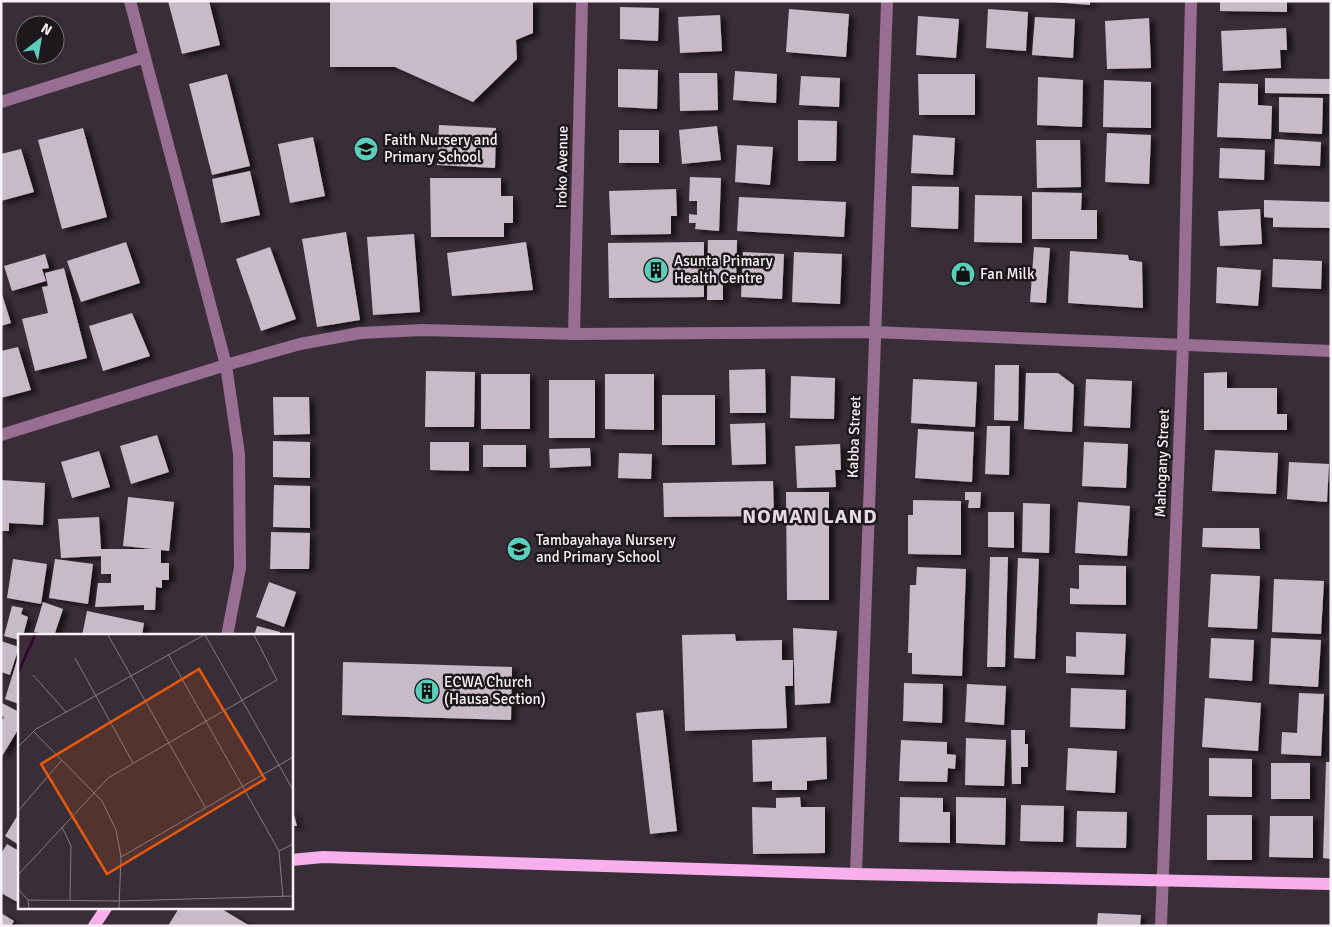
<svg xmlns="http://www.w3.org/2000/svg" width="1332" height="927" viewBox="0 0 1332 927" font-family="Signika,sans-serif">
<defs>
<filter id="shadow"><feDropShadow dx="5.5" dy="3" stdDeviation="2.5" flood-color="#0009"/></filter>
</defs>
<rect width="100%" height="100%" fill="#392d37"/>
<g fill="#c9bac7" filter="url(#shadow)">
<path d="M168 1H209L220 45 182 54Z"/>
<path d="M330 1H533V33L516 40 517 59 473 102 395 67H330Z"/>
<path d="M1039 1H1090V5Z"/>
<path d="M1220 1H1287V12L1220 11Z"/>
<path d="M620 7 659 8 658 41 620 39Z"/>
<path d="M789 9 849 14 846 57 786 52Z"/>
<path d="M988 9 1028 12 1026 51 986 48Z"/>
<path d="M720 15 722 51 680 53 678 17Z"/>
<path d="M918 16 959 19 956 58 916 55Z"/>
<path d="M1035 17 1075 19 1073 58 1032 55Z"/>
<path d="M1149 18 1151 68 1107 69 1105 21Z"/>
<path d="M1286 28 1287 50H1280L1281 68 1223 71 1221 31Z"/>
<path d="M618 69 658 70 657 109 618 107Z"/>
<path d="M735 71 777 74 776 103 733 100Z"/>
<path d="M679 73H717L718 110 680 111Z"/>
<path d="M227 74 250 166 212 175 189 84Z"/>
<path d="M918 74H975V115H919Z"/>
<path d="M801 76 840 78 839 107 799 105Z"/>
<path d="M1038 77 1083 80 1082 127 1037 125Z"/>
<path d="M1265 78 1331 79V94L1265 93Z"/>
<path d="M1104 80 1151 82V128L1103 127Z"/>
<path d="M1219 83 1258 84V105L1272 106 1271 139 1217 137Z"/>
<path d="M1279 97 1323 98 1322 134 1279 132Z"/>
<path d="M798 120 837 121 836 161H798Z"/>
<path d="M439 125 496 128 495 168 437 165Z"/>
<path d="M717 126 721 160 682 164 679 130Z"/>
<path d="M83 128 107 217 62 229 38 140Z"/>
<rect x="619" y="130" width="40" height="33"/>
<path d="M1107 133 1151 135 1149 184 1105 182Z"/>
<path d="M913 135 955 138 953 175 911 173Z"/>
<path d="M313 137 325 196 290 203 278 144Z"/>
<path d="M1275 139 1321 142 1320 166 1274 164Z"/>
<path d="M1036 140H1080L1081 187 1037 188Z"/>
<path d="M737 145 773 147 770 185 735 182Z"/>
<path d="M1220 148 1265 150 1264 180 1219 178Z"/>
<path d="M21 149 34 192 1 201V154Z"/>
<path d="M250 171 260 215 221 223 212 179Z"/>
<path d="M690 177 721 178 719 231 695 229 696 223H689V214L697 215V201H689Z"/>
<path d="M430 178H501V196H513V223H504V237H431Z"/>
<path d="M912 186 959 187 958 229 911 227Z"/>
<path d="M676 189 677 216H671V234L611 235 609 191Z"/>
<path d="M1032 192 1082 193 1081 210H1097V239H1032Z"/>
<path d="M975 195 1022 196V243L974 242Z"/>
<path d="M739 197 846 202 844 237 737 231Z"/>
<path d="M1264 200 1330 202V228L1273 227V218L1264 217Z"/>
<path d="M1260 209 1262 244 1220 246 1218 211Z"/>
<path d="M346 232 360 320 317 327 302 239Z"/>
<path d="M414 234 420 312 373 315 367 237Z"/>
<path d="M708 240H737L736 284H723V300H707Z"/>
<path d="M126 242 140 283 81 302 67 261Z"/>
<path d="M526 242 533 290 452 296 447 253Z"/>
<path d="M704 242V297L609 298 608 243Z"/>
<path d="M270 247 296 319 261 331 236 259Z"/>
<path d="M1034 247 1050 248 1046 303 1030 302Z"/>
<path d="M1070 251 1128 255 1129 260 1142 262 1143 308 1068 303Z"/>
<path d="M743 252 784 254 782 299 741 297Z"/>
<path d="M794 252 842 254 840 304 792 302Z"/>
<path d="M45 254 49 268 42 269 46 281 12 291 4 266Z"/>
<path d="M1273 259 1322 261 1321 289 1272 287Z"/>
<path d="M1217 267 1261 270 1258 306 1216 303Z"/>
<path d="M64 268 87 358 35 371 22 319 48 313 42 287 48 286 45 273Z"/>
<path d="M1 291 11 323 1 326Z"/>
<path d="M132 313 150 356 103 371 89 326Z"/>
<path d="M18 347 31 390 1 398V351Z"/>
<path d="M995 365H1019L1018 421 994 420Z"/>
<path d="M765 369 766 413H730L729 370Z"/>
<path d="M426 371 475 372 474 427H425Z"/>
<path d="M1227 372V388H1277V414H1287V430H1204V373Z"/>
<path d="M1026 373H1058L1074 385 1072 432 1024 429Z"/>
<rect x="481" y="374" width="49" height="55"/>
<path d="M605 374H654V430L605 429Z"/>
<path d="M791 376 835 378 834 419 790 418Z"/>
<path d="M913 379 977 382 975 427 911 423Z"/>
<path d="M1086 379 1132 381 1130 428 1084 426Z"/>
<rect x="549" y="380" width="46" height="58"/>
<rect x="662" y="395" width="53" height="50"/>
<path d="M273 397H309L310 434 274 435Z"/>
<path d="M765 423 766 464 732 465 730 424Z"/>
<path d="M987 426H1010L1009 475 985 474Z"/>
<path d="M918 429 974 432 972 482 915 478Z"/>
<path d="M157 435 169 472 131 484 120 446Z"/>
<path d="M273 441 310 442V478L273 477Z"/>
<path d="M430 442H469V471L430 470Z"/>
<path d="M1084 442 1128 444 1126 488 1082 486Z"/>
<path d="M840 444 841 470H835L836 487 797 488 795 446Z"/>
<rect x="483" y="445" width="43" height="22"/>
<path d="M590 448 591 466 550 468 549 449Z"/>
<path d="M1215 450 1278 453 1276 494 1212 491Z"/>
<path d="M99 451 110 487 72 498 61 462Z"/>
<path d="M619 453 652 454 651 479 618 478Z"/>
<path d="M1289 462 1329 464 1327 502 1287 499Z"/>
<path d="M1 480 45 483 43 525 9 523V531H1Z"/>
<path d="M773 481 774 516 664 517 663 483Z"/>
<path d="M274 485 310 486V528L273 527Z"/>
<path d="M786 492H829V600H787Z"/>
<path d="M965 492H981L980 508H968L969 500H965Z"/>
<path d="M128 497 174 502 169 551 161 550V563H169V580H162V588L156 587 155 610H144V605L95 607 98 583H111V574H101V556L61 558 58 519 99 517 101 549H153L123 546Z"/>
<path d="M913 500 961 501V555L908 554V515H913Z"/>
<path d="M1078 502 1130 506 1127 556 1075 553Z"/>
<path d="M1023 503 1050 504 1049 553 1022 552Z"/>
<path d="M988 512H1014V548L988 547Z"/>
<path d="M1203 528H1259L1260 549 1202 547Z"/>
<path d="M271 532 310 533 309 569H270Z"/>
<path d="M990 557H1008L1005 667H987Z"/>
<path d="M1018 558 1039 559 1035 659 1014 658Z"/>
<path d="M13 559 47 564 41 604 7 598Z"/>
<path d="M55 559 93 564 88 604 49 598Z"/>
<path d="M1079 565 1126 566V605L1070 604V588L1079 589Z"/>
<path d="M917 567 966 569 962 676 912 674V653H908L910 585H916Z"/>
<path d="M1211 574 1260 576 1257 629 1208 627Z"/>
<path d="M1274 579 1324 581 1321 634 1272 632Z"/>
<path d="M269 582 296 592 284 627 256 617Z"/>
<path d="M43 602 63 609 54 636 34 632Z"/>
<path d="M12 606 23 608 21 614 28 617 23 636H19V640L4 636Z"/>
<path d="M87 611 144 623 142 636H82Z"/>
<path d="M257 626 280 632 279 636H254Z"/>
<path d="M793 628 837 631 830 703 795 705Z"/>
<path d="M1076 632 1126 634 1124 675 1066 673V656L1076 657Z"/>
<path d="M735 634 736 641 782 640V660H793V686H785L787 728 685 731 682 635Z"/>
<path d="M1211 638 1254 640 1252 681 1209 678Z"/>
<path d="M1271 638 1321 640 1318 687 1269 684Z"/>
<path d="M1 641 19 647 10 675 1 672Z"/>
<path d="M18 657H19V704L5 699Z"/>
<path d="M343 662 512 667 511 720 342 715Z"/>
<path d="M904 683 943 684 942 723 903 721Z"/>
<path d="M967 684 1006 686 1004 725 965 722Z"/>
<path d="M1071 688 1126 690 1125 729 1070 727Z"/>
<path d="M1299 693 1324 694 1321 756 1281 754 1282 732 1297 733Z"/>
<path d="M1205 698 1261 703 1258 751 1202 747Z"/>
<path d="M2 703 19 712V728L1 758V722L4 717 1 715Z"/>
<path d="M663 710 677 831 650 834 636 713Z"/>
<path d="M1011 730H1025V744H1028V767H1021V784H1012Z"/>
<path d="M826 737 827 779 807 781V790H772V781L753 782 752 740Z"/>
<path d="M966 738 1006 740 1004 786 965 785Z"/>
<path d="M901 740 947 742V754L956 755 955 769 948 768 947 782 899 781Z"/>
<path d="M1068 748 1117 751 1115 793 1066 790Z"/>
<path d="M1209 758 1252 759V797L1209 796Z"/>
<path d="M1326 762H1331V859L1323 858Z"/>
<rect x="1271" y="763" width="39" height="36"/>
<path d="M800 797 801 807H825V853L753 854 752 807 776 808V798Z"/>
<path d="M900 797 943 798V812H950V843L899 842Z"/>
<path d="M956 797 1006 798 1005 845 956 843Z"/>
<path d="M1021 805 1064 806 1063 842 1020 841Z"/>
<path d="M292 807 297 826H291Z"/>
<path d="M1077 811 1127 812 1126 848 1076 847Z"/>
<path d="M19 813V845L5 836Z"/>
<rect x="1207" y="815" width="45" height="45"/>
<path d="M1270 816H1313V858L1269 857Z"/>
<path d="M7 844 19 851V903L1 893V854Z"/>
<path d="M179 908H220L250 926H168Z"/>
<path d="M1 913 14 921 11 926H1Z"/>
<path d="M1098 913 1141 915 1140 926H1097Z"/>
</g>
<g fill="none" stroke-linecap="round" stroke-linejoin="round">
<g stroke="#996e93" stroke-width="12">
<path d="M130 1 226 365 239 454 240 568 227 636"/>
<path d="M1 102 145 57"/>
<path d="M574 334 582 1"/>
<path d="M1 435 226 365 300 344 360 333 422 330 574 334 873 332 1331 351"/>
<path d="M856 874 887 1"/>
<path d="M1161 926 1183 344 1191 1"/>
</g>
<g stroke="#f7b0ed" stroke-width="12">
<path d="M291 860 323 857 856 874 1331 884"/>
<path d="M94 926 106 908"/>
</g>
</g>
<defs>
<symbol id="school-disc" viewBox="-11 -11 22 22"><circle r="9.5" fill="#5bcebb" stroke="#1d181c"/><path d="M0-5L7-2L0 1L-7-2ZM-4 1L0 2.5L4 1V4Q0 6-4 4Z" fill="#111"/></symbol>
<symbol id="building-disc" viewBox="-11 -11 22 22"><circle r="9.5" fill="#5bcebb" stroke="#1d181c"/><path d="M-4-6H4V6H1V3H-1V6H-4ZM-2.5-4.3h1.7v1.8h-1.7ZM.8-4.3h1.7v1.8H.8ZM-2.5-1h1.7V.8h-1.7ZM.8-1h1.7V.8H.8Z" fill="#111"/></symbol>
<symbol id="shop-disc" viewBox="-11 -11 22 22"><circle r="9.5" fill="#5bcebb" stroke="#1d181c"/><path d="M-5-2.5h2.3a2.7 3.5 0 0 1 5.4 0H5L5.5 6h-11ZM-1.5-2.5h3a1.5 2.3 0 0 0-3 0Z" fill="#111"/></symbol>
</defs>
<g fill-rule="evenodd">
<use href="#school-disc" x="352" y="135" width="28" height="28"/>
<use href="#building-disc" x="642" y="256" width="28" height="28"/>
<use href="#shop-disc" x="949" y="260" width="28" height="28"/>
<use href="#school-disc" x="505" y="535" width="28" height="28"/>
<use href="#building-disc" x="413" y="677" width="28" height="28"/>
</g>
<g text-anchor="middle" stroke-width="5" stroke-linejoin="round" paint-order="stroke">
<g font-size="15" fill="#f9f1f8" stroke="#1d181c" text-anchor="start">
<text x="384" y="145">Faith Nursery and<tspan x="384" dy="17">Primary School</tspan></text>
<text x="674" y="266">Asunta Primary<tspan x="674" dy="17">Health Centre</tspan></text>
<text x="980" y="279">Fan Milk</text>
<text x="536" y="545">Tambayahaya Nursery<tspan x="536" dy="17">and Primary School</tspan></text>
<text x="444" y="687">ECWA Church<tspan x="444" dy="17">(Hausa Section)</tspan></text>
</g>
<g font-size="15" fill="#f9f1f8" stroke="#1d181c">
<text transform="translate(562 167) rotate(-89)" y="5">Iroko Avenue</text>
<text transform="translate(854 437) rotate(-88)" y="5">Kabba Street</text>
<text transform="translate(1162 463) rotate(-88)" y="5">Mahogany Street</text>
</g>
<g font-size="20" font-weight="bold" letter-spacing="1" fill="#e7d8e4" stroke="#1d181c">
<text x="810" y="523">NOMAN LAND</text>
</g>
</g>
<g transform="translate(18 634)">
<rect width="275" height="275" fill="#392d37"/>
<path fill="none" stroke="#350032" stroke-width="2.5" d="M0 39 17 1"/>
<path fill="none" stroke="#867b84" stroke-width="1" d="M90 1 187 173M187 1 275 156M150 20 261 217 265 263M57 24 115 129M15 41 48 78M15 97 84 167 98 196 103 223M0 113 18 95 186 1M0 177 44 126M44 193 53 212 52 266M261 217 275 210M0 241 90 144 259 46 236 1M0 255 10 266 11 274M10 266 101 267 275 262M101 274 103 223 275 123"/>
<path fill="#e8590c" fill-opacity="0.15" stroke="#e8590c" stroke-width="2.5" d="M181 35 247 145 89 240 23 130Z"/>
<rect width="275" height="275" fill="none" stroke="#f9f1f8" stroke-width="2.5"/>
</g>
<rect width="1332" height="927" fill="none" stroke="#f9f1f8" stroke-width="5"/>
<g transform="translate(40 40) rotate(31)"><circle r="24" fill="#1d181c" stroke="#756f74"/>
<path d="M0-4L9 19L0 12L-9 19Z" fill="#5bcebb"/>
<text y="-8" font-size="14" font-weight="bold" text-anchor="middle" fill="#f9f1f8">N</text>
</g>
</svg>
